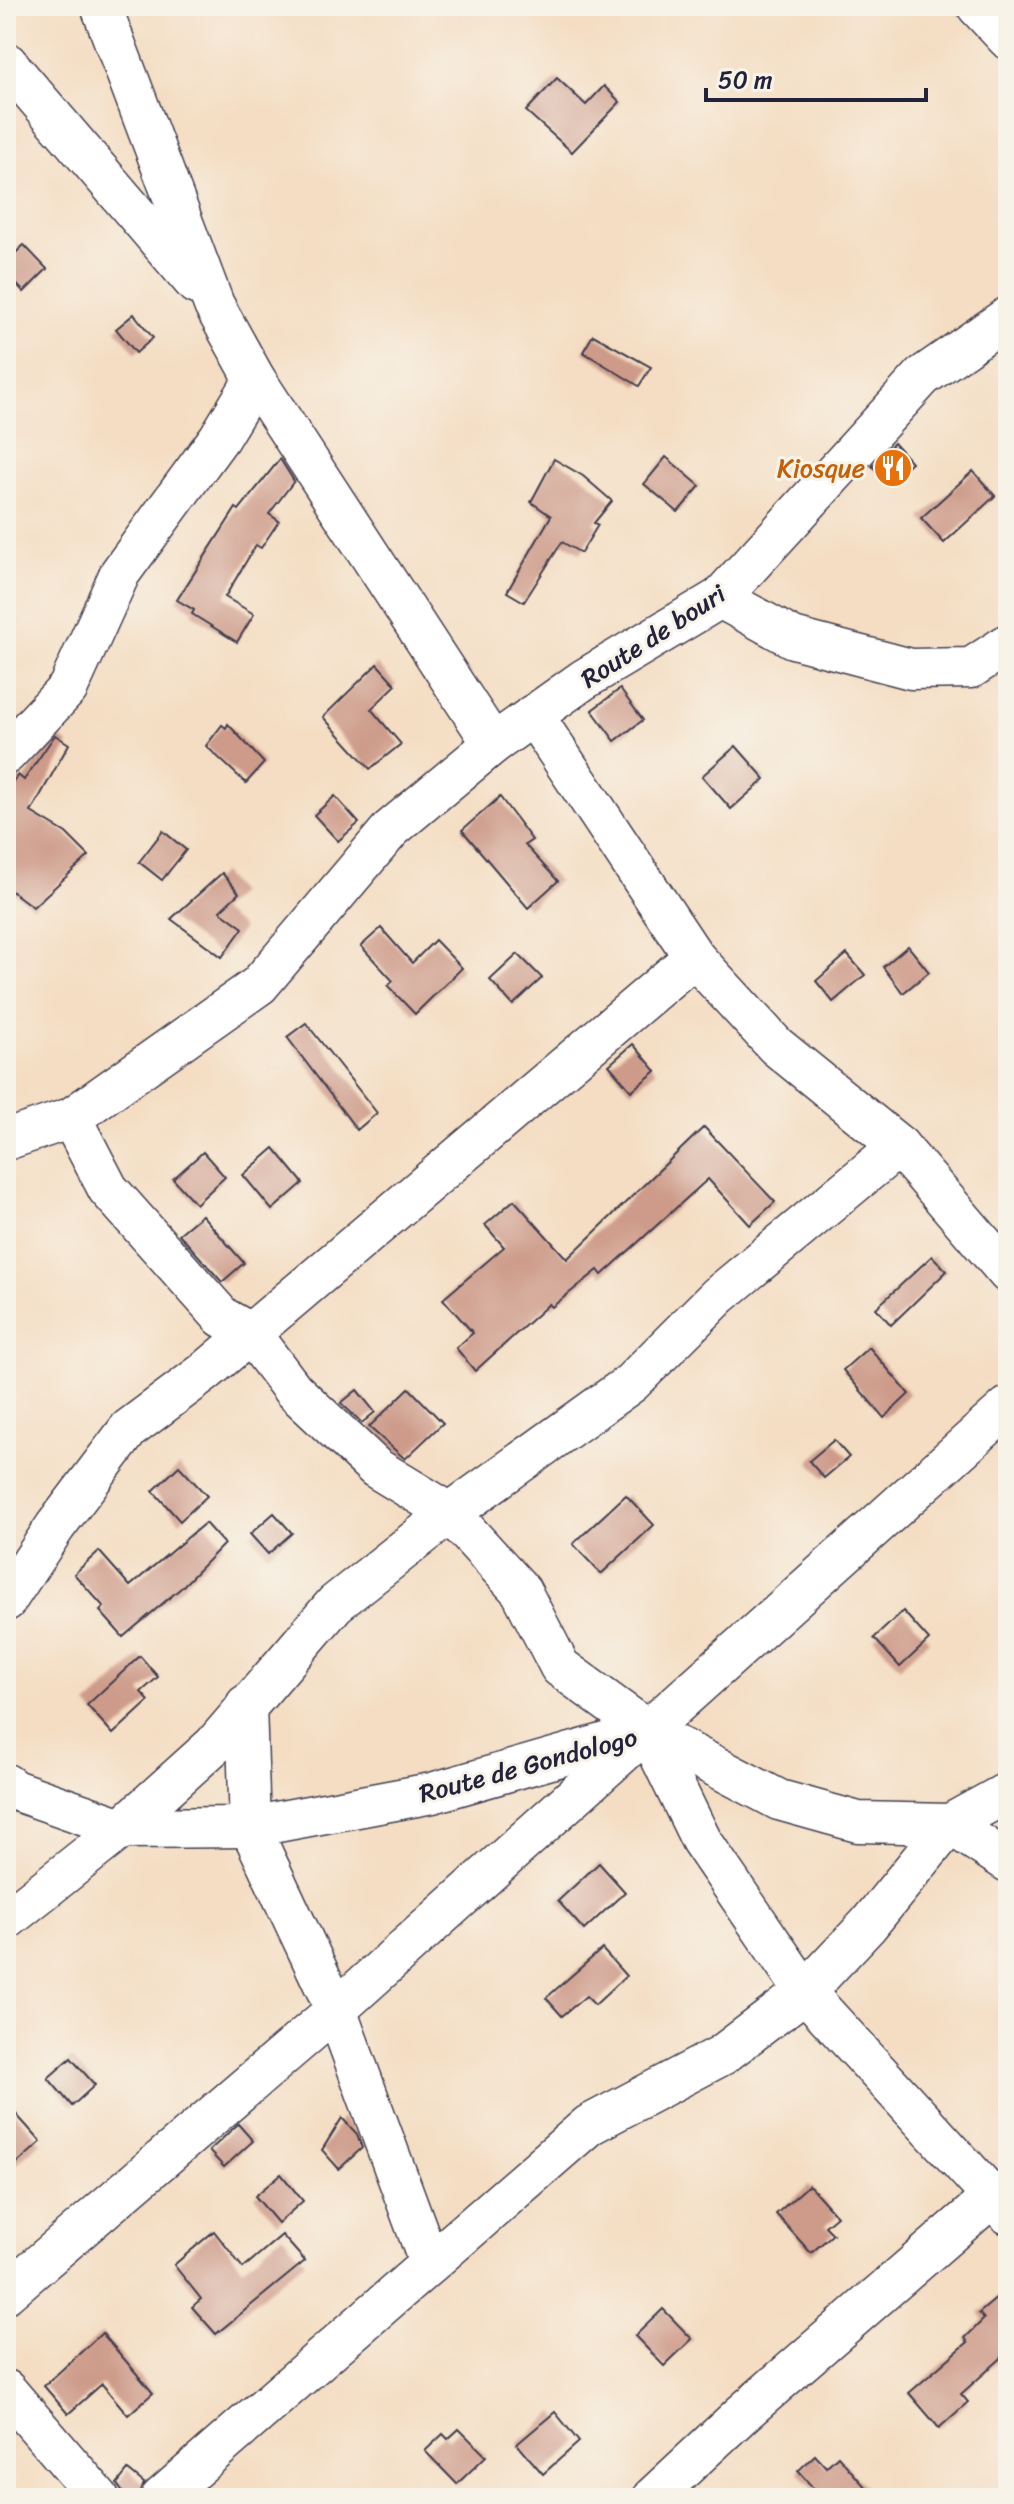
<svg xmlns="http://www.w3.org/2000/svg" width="1014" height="2504" viewBox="0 0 1014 2504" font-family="Sriracha,sans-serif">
<rect width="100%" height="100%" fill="#f7f3e8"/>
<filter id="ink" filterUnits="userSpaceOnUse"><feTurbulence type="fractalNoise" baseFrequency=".0125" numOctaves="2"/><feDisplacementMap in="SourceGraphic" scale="16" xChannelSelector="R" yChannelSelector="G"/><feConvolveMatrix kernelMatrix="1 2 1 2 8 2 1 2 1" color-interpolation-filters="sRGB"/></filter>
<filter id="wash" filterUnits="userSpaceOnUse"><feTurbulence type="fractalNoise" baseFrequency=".006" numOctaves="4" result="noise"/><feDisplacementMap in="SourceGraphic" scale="32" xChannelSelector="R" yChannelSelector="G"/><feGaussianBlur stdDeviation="1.8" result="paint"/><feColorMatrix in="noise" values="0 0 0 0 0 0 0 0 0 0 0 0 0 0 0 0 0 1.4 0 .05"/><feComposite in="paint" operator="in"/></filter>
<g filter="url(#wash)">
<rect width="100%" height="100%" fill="#f4ddc2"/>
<g id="blocks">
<g fill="#ce9b8a">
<path d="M557 78 586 105 604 86 620 102 572 152 526 111Z"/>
<path d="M24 245 47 269 24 292 6 273V262Z"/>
<path d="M134 314 153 338 136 353 116 329Z"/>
<path d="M593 335 651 367 639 386 583 352Z"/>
<path d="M894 443 911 462 888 483 872 466Z"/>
<path d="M666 457 700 486 678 512 644 484Z"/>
<path d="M280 459 294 481 269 514 279 521 261 548 256 545 225 597 254 614 237 642 192 614 194 610 177 600 236 508 239 510Z"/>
<path d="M554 459 583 476 612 501 594 523 598 525 581 553 562 542 524 602 507 592 551 516 531 502Z"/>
<path d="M973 471 995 496 944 543 921 518Z"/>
<path d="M377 664 396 685 371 709 401 744 370 769 323 717Z"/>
<path d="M620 689 643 720 615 741 592 710Z"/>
<path d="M228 724 264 763 246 783 206 746 222 725 226 728Z"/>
<path d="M55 735 69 744 31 812 66 833 89 856 33 907 6 887V791L18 775 24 780Z"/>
<path d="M736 746 765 779 731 809 702 776Z"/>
<path d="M335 796 359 823 338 841 314 815Z"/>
<path d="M500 797 532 840 525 845 558 881 528 908 462 830Z"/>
<path d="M163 831 186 850 162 880 139 862Z"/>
<path d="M222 873 239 893 220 911 243 928 222 957 171 919Z"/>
<path d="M381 928 412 963 435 940 462 968 415 1014 388 986 393 981 361 946Z"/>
<path d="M908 946 929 972 903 993 883 967Z"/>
<path d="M518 954 542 978 513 1005 490 980Z"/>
<path d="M847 954 865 975 833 1002 816 981Z"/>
<path d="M306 1023 377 1113 357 1130 287 1037Z"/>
<path d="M633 1044 656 1071 631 1091 609 1065Z"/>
<path d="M704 1127 775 1202 750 1225 708 1179 602 1275 598 1270 552 1307 549 1304 475 1371 456 1348 473 1333 443 1299 504 1247 485 1225 514 1200 567 1259Z"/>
<path d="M274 1148 303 1183 272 1210 243 1175Z"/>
<path d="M203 1152 225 1177 196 1204 173 1179Z"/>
<path d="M202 1215 244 1263 222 1282 179 1234Z"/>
<path d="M932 1256 947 1271 891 1325 876 1308Z"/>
<path d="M869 1347 909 1394 884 1418 843 1370Z"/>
<path d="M409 1388 443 1423 405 1459 369 1427Z"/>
<path d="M357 1390 375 1412 362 1423 341 1403Z"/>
<path d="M834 1440 849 1457 824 1478 809 1461Z"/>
<path d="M179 1466 207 1496 180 1521 153 1491Z"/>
<path d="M626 1495 654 1525 601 1574 573 1544Z"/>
<path d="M274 1513 292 1533 268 1554 250 1534Z"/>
<path d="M205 1523 224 1544 181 1588 123 1637 100 1611 104 1607 74 1574 99 1551 130 1586Z"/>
<path d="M903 1611 929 1640 900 1667 874 1638Z"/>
<path d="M140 1656 158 1677 141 1692 149 1701 113 1734 87 1705Z"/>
<path d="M599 1863 625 1892 584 1930 558 1901Z"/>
<path d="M602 1949 626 1976 595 2005 586 1996 562 2016 546 1998Z"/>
<path d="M71 2058 95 2085 72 2106 48 2078Z"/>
<path d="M6 2103 41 2142 6 2173Z"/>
<path d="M342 2118 357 2134 362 2148 339 2169 322 2150Z"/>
<path d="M238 2124 253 2141 224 2167 209 2151Z"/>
<path d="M281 2174 303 2201 278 2223 255 2196Z"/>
<path d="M809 2185 837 2216 825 2226 833 2234 811 2253 776 2214Z"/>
<path d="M214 2231 243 2268 282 2235 305 2261 216 2334 192 2307 201 2299 174 2265Z"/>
<path d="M1008 2296V2352L961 2394 968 2402 939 2428 909 2393 968 2342 965 2338 984 2319 979 2313 998 2297 1002 2302Z"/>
<path d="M663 2309 692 2339 664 2366 635 2336Z"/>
<path d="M102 2333 153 2393 128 2415 102 2384 68 2414 44 2386Z"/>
<path d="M555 2412 579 2442 543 2474 517 2444Z"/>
<path d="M459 2429 486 2456 457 2484 425 2451 443 2434 448 2439Z"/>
<path d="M815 2455 826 2467 838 2456 875 2498H822L798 2471Z"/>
<path d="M128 2470 144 2483 139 2498H127L117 2484Z"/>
</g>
</g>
</g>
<g filter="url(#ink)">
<use href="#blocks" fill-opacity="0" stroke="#423e4f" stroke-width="2"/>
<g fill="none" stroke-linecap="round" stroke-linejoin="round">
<defs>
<g id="minor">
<path d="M101 6 214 305 255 379 493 744"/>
<path d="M977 6 1008 39"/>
<path d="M6 62 196 284"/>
<path d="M720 598 793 638 911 669 971 668 1008 644"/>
<path d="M533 715 694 957 776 1046 899 1146 1008 1273"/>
<path d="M6 754 68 688 120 573 219 438 255 379"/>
<path d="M71 1118 108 1189 222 1317 250 1333 293 1390 376 1468 450 1513 521 1591 560 1667 648 1731 779 1800 858 1822 950 1824 1008 1862"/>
<path d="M6 1140 71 1118 259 985 391 829 493 744 583 680 720 598 923 376 1008 317"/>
<path d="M6 1601 55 1527 129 1429 205 1372 694 957"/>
<path d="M246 1705 250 1827 336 2010 429 2262"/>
<path d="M6 1784 14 1790 122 1828 250 1827 432 1793 648 1731 701 1840 805 1992 1008 2214"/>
<path d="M6 1920 122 1828 214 1745 335 1604 450 1513 631 1383 718 1296 899 1146"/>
<path d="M6 2293 336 2010 1008 1407"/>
<path d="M6 2390 99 2498"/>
<path d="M161 2498 589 2125 722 2055 805 1992 868 1925 950 1824 1008 1792"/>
<path d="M652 2498 742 2414 992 2197"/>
</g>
</defs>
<use href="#minor" stroke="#423e4f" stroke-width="43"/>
<use href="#minor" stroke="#fff" stroke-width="40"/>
</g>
</g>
<defs>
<symbol id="restaurant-disc" viewBox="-11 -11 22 22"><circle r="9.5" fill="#e8710a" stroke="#f7f3e8"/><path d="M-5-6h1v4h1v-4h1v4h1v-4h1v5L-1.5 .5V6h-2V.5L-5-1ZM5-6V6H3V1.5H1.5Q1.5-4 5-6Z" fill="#fff"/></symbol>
</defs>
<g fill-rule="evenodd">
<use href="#restaurant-disc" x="871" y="446" width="44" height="44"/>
</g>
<g text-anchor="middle" stroke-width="6" stroke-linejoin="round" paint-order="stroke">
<g font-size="26" fill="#c56008" stroke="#f7f3e8" text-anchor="end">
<text x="865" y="477">Kiosque</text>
</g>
<g font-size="26" fill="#22223b" stroke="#f7f3e8">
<text transform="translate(653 636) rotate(-33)" y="9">Route de bouri</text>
<text transform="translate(528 1765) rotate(-15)" y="9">Route de Gondologo</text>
</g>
</g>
<rect width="1014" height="2504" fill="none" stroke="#f7f3e8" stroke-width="32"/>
<path d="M706 88v12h220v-12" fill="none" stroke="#22223b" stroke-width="4"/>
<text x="718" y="88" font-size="24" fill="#22223b" stroke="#f7f3e8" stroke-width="6" paint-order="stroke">50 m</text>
</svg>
